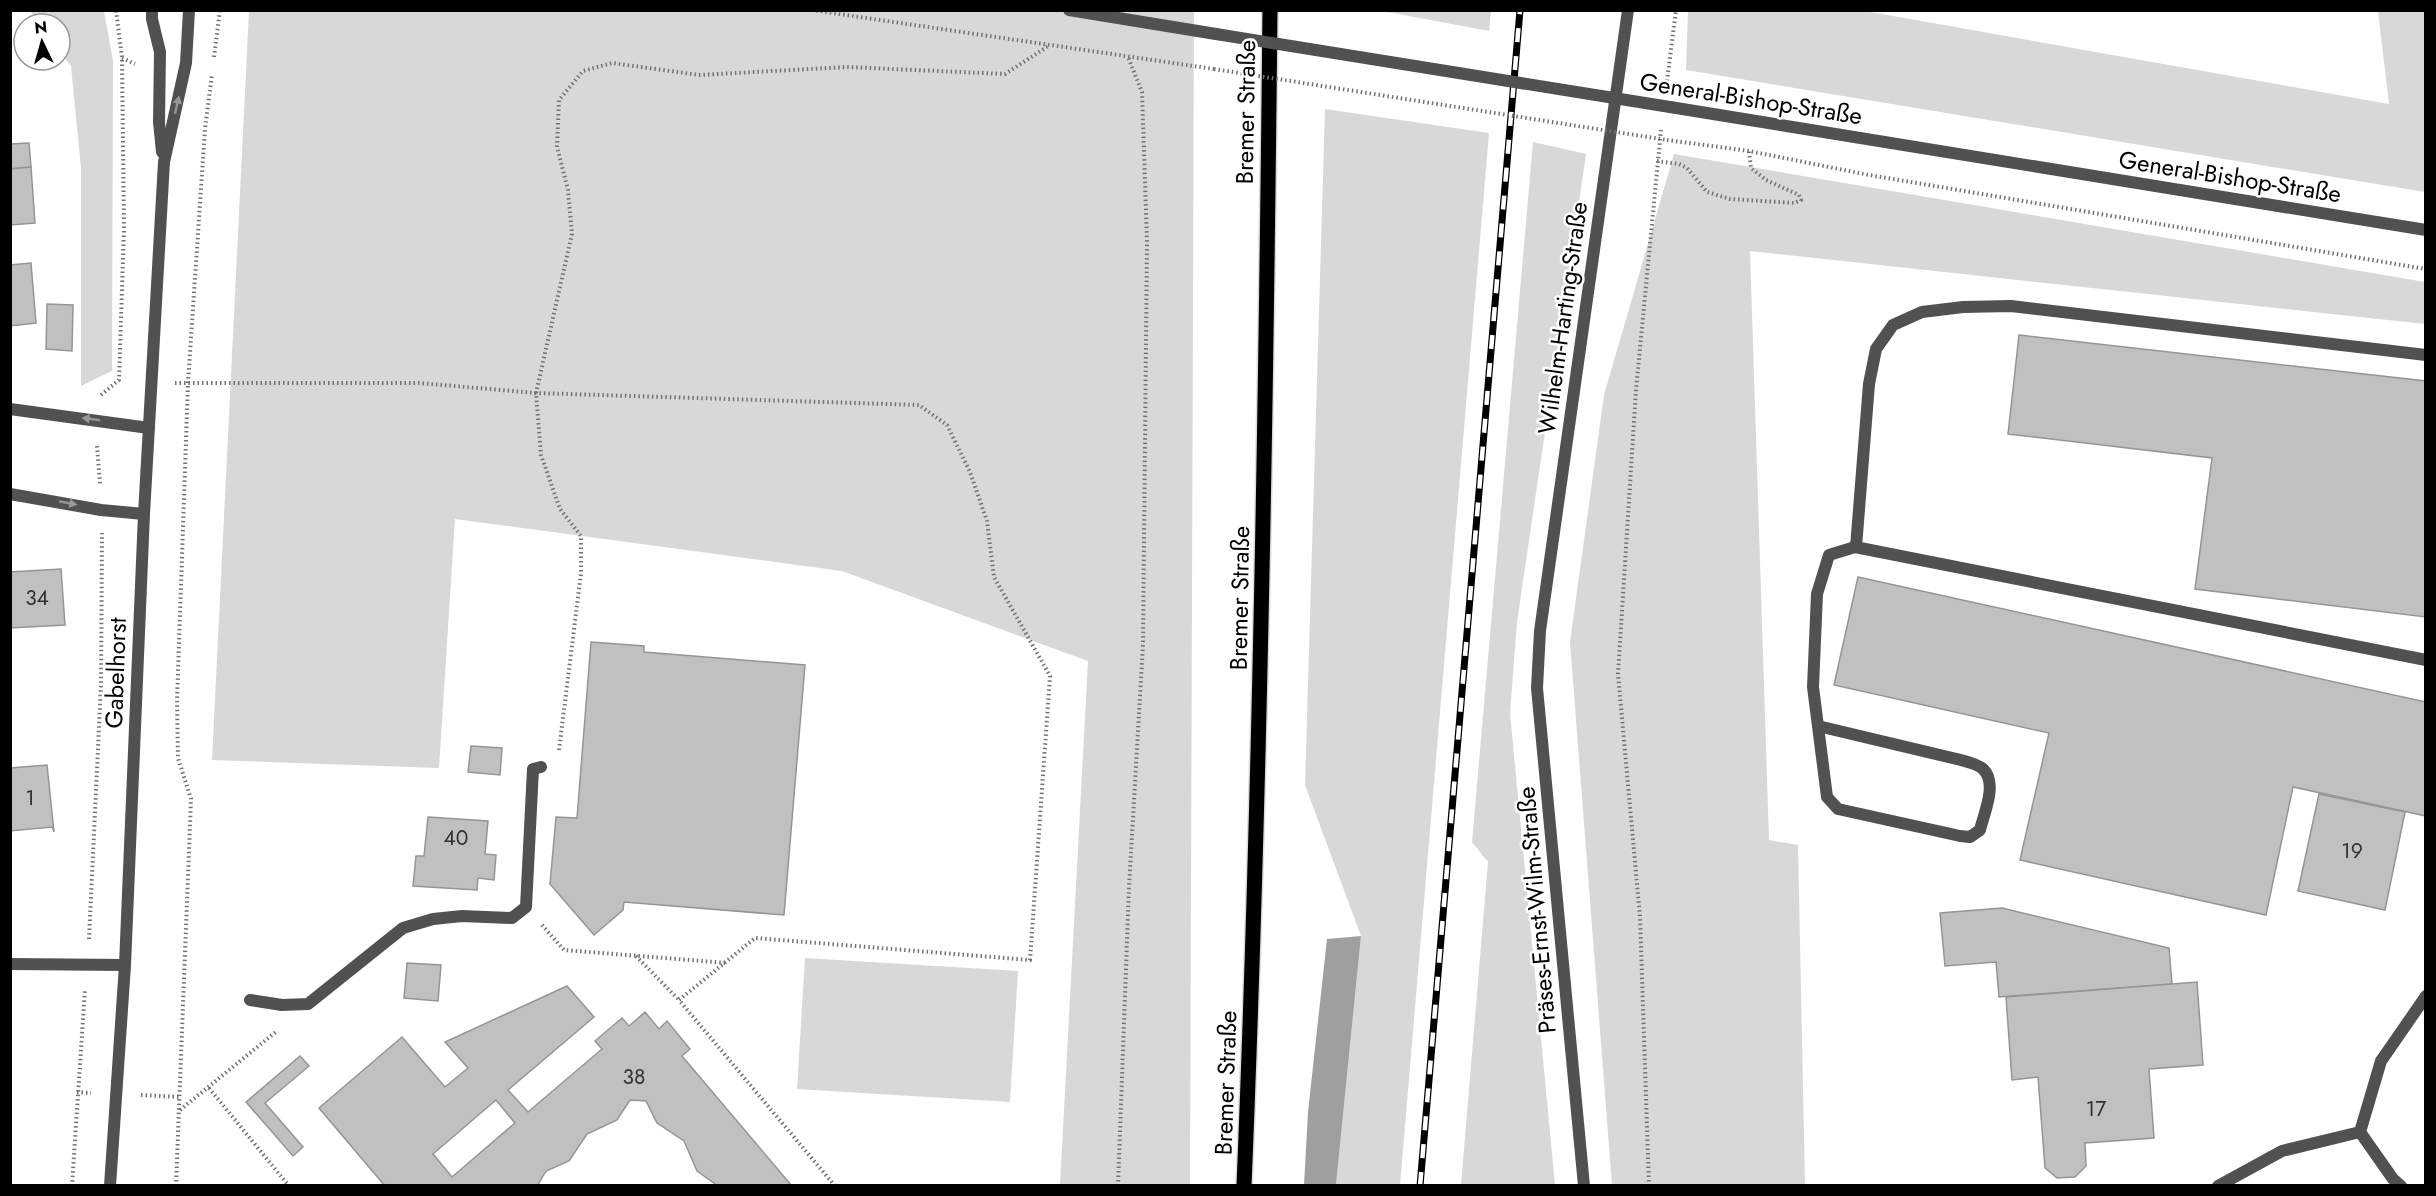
<svg xmlns="http://www.w3.org/2000/svg" width="2436" height="1196" viewBox="0 0 2436 1196" font-family="Jost,sans-serif">
<rect width="100%" height="100%" fill="#fff"/>
<g fill="#d8d8d8">
<path d="M30 11H104L113 61 112 371 81 386V168L71 66 60 52V24H40Z"/>
<path d="M249 11H1194L1190 1185H1060L1088 661 842 571 455 519 439 768 212 760Z"/>
<path d="M1382 11H1491L1489 31Z"/>
<path d="M1688 11H1865L2389 104 2378 11H2425V192L1686 70Z"/>
<path d="M1325 109 1489 133 1400 1185H1336L1361 936 1305 785Z"/>
<path d="M1533 142 1586 154 1517 622 1510 713 1555 1185H1461L1488 862 1472 842Z"/>
<path d="M1674 154 2425 282V324L1750 251 1769 840 1798 845 1805 1185H1612L1570 642 1604 395Z"/>
<path d="M805 958 1018 971 1010 1102 797 1089Z"/>
</g>
<path fill="#9f9f9f" d="M1361 936 1336 1185H1304L1308 1112 1327 939Z"/>
<g fill="#c0c0c0" stroke="#959595" stroke-width="1.5" fill-rule="evenodd">
<path d="M29 143 31 167 10 169V144Z"/>
<path d="M31 167 35 223 10 225V169Z"/>
<path d="M31 263 36 323 10 326V265Z"/>
<path d="M47 304 73 305 72 351 46 349Z"/>
<path d="M2019 335 2426 381V617L2195 589 2212 458 2008 434Z"/>
<path d="M61 569 65 625 10 628V572Z"/>
<path d="M1858 577 2426 702V816L2293 787 2266 915 2020 860 2049 733 1834 685Z"/>
<path d="M591 642 644 646V652L805 665 784 915 624 902 623 910 594 935 550 884 556 817 577 818Z"/>
<path d="M471 746 502 748 500 775 468 772Z"/>
<path d="M47 765 54 832 52 827 10 831V768Z"/>
<path d="M2319 794 2405 812 2385 910 2298 891Z"/>
<path d="M428 817 488 821 485 854 496 855 494 880 478 878 477 890 413 886 416 856H424Z"/>
<path d="M2002 908 2169 948 2172 984 1999 997 1996 962 1945 966 1940 913Z"/>
<path d="M407 963 441 965 438 1001 404 998Z"/>
<path d="M2197 982 2203 1065 2149 1069 2154 1138 2085 1143 2086 1166 2075 1177 2057 1178 2045 1168 2038 1077 2012 1080 2006 997Z"/>
<path d="M567 986 594 1017 508 1090 528 1112 602 1049 595 1041 622 1018 629 1026 645 1012 659 1029 667 1021 690 1049 682 1056 792 1186H718L697 1171 684 1141 657 1123 646 1101 630 1100 617 1120 587 1134 569 1161 546 1171 537 1186H385L319 1108 402 1037 445 1087 468 1068 445 1042ZM496 1100 515 1123 452 1177 433 1154Z"/>
<path d="M300 1056 309 1066 265 1103 303 1147 293 1156 246 1102Z"/>
</g>
<g fill="none" stroke-linecap="round" stroke-linejoin="round">
<defs>
<path id="primary" d="M1244 1186C1260 794 1266 402 1270 10"/>
</defs>
<use href="#primary" stroke="#dbdbdb" stroke-width="18"/>
<g stroke="#737373" stroke-width="4" stroke-dasharray="1.5 3" stroke-linecap="butt">
<path d="M812 10 1214 69"/>
<path d="M214 57 220 10"/>
<path d="M122 58 135 64"/>
<path d="M1667 81 1676 10"/>
<path d="M1667 140 1749 151 1869 175 2426 269"/>
<path d="M1657 161 1679 164 1687 168 1707 192 1730 199 1794 203 1801 200 1799 195 1766 180 1751 168 1749 151"/>
<path d="M175 383H419L536 393 541 455 560 509 581 536V573L559 750"/>
<path d="M101 395 119 380 124 229 122 58 116 10"/>
<path d="M97 446 100 484"/>
<path d="M542 925 564 950 727 963"/>
<path d="M89 939 101 685 102 533"/>
<path d="M636 956 679 1000"/>
<path d="M209 1088 289 1186"/>
<path d="M77 1092 91 1093"/>
<path d="M141 1095 180 1097"/>
<path d="M180 1110 277 1031"/>
<path d="M72 1186 85 989"/>
<path d="M176 1186 191 799 178 758 177 701 188 383 205 129 212 74"/>
<path d="M835 1186 679 1000 755 938 1030 960 1050 676 994 577 987 521 970 472 947 425 919 405 536 393 572 234 568 190 557 147 559 100 583 71 612 63 699 75 847 67 1005 74 1050 45"/>
<path d="M1118 1186 1129 887 1143 645 1147 242 1142 92 1128 57"/>
<path d="M1649 1186 1640 917 1618 674 1636 390 1661 130"/>
</g>
<g stroke="#515151" stroke-width="12">
<path d="M1856 547 1869 384 1876 349 1893 325 1922 312 1963 307 2011 306 2426 355"/>
<path d="M1818 726 1961 760C1968 762 1978 764 1983 769 1998 783 1984 813 1980 830L1970 837 1960 836 1838 809 1827 797 1813 687 1817 594 1829 555 1855 547 2426 660"/>
<path d="M250 1000 282 1005 308 1004 403 928 433 919 462 916 512 918 526 907 533 769 541 767"/>
</g>
<g stroke="#515151" stroke-width="12">
<path d="M152 10V19L160 52 159 122 162 152"/>
<path d="M1069 10 1216 34"/>
<path d="M1670 107 2426 230"/>
<path d="M10 409 149 428"/>
<path d="M10 494 101 510 144 514"/>
<path d="M10 964 125 965"/>
<path d="M2360 1132 2393 1179 2401 1186"/>
<path d="M110 1186 125 965 144 514 164 162 186 63 189 10"/>
<path d="M1584 1186 1537 688 1540 631 1628 10"/>
<path d="M2218 1186 2282 1151 2360 1132 2381 1061 2426 996"/>
</g>
<use href="#primary" stroke="#000" stroke-width="15"/>
<defs>
<path id="rail" d="M1420 1186 1520 10"/>
</defs>
<use href="#rail" stroke="#000" stroke-width="7"/>
<use href="#rail" stroke="#fff" stroke-width="4.5" stroke-dasharray="14" stroke-linecap="butt"/>
<path stroke="#737373" stroke-width="4" stroke-dasharray="1.5 3" stroke-linecap="butt" d="M1214 69 1667 140"/>
<path stroke="#515151" stroke-width="12" d="M1216 34 1670 107"/>
</g>
<defs><path id="oneway-solid" d="M-6-.8H1V-3.2L6.5 0L1 3.2V.8H-6Z" transform="scale(1.5)"/></defs>
<g fill="#979797">
<use href="#oneway-solid" transform="translate(177 105) rotate(-77)"/>
<use href="#oneway-solid" transform="translate(91 419) rotate(-172)"/>
<use href="#oneway-solid" transform="translate(68 503) rotate(10)"/>
</g>
<g text-anchor="middle" stroke-width="5" stroke-linejoin="round" paint-order="stroke">
<g font-size="21" fill="#303030">
<text x="37" y="605">34</text>
<text x="30" y="805">1</text>
<text x="456" y="845">40</text>
<text x="2352" y="858">19</text>
<text x="634" y="1084">38</text>
<text x="2096" y="1116">17</text>
</g>
<g font-size="24" fill="#000" stroke="#fff">
<text transform="translate(1751 99) rotate(9)" y="8">General-Bishop-Straße</text>
<text transform="translate(1246 112) rotate(-89)" y="8">Bremer Straße</text>
<text transform="translate(2230 177) rotate(9)" y="8">General-Bishop-Straße</text>
<text transform="translate(1563 318) rotate(-82)" y="8">Wilhelm-Harting-Straße</text>
<text transform="translate(1240 598) rotate(-89)" y="8">Bremer Straße</text>
<text transform="translate(116 673) rotate(-88)" y="8">Gabelhorst</text>
<text transform="translate(1537 910) rotate(-95)" y="8">Präses-Ernst-Wilm-Straße</text>
<text transform="translate(1226 1083) rotate(-88)" y="8">Bremer Straße</text>
</g>
</g>
<rect width="2436" height="1196" fill="none" stroke="#000000" stroke-width="24"/>
<g transform="translate(42 42) rotate(355)"><circle r="28" fill="#ffffff" stroke="#999999" stroke-width="1.5"/>
<path d="M0-4.5L10 22L0 15L-10 22Z" fill="#000000"/>
<text y="-9" font-size="16" font-weight="bold" text-anchor="middle" fill="#000000">N</text>
</g>
</svg>
